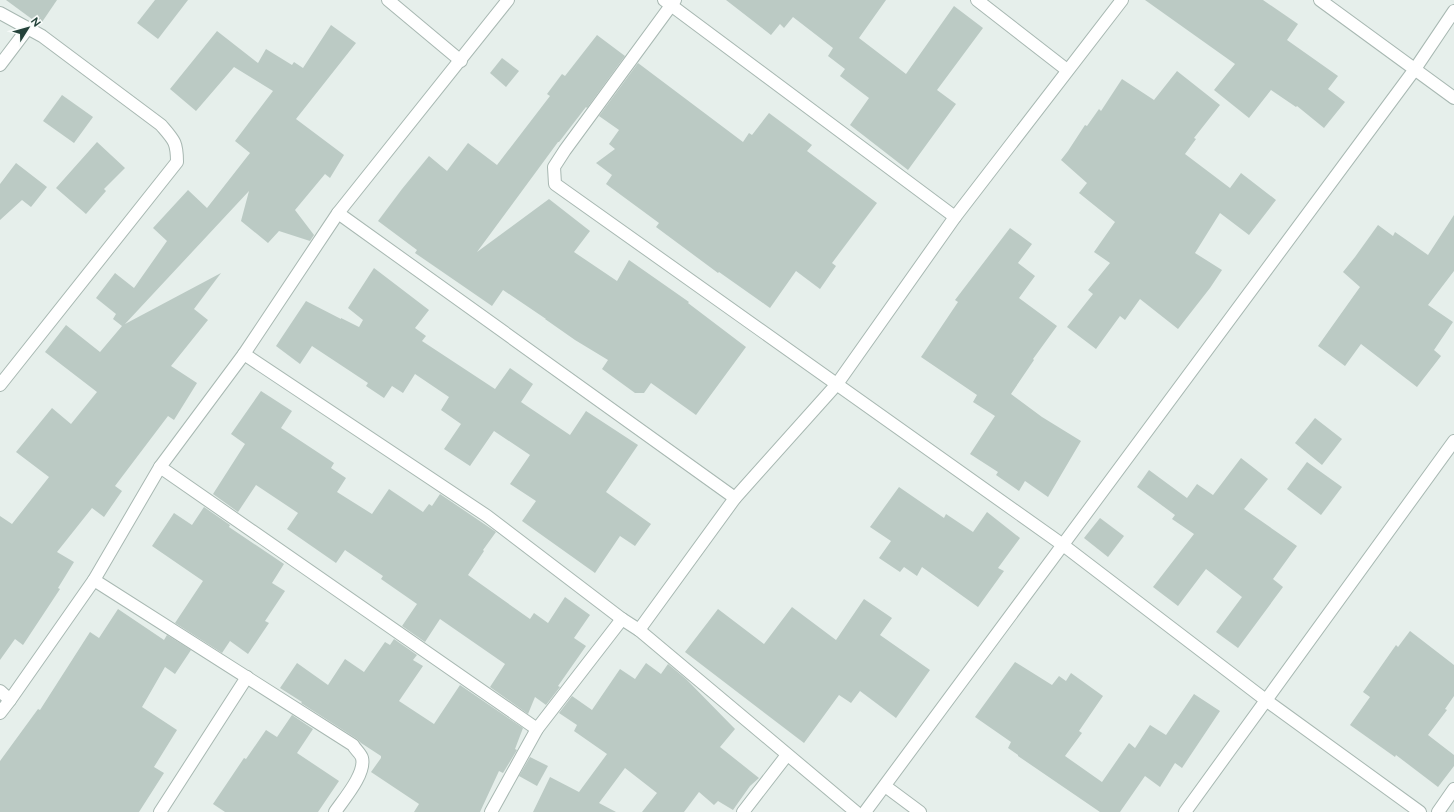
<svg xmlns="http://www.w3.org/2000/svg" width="1454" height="812" viewBox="0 0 1454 812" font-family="Raleway,sans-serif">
<rect width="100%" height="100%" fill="#e6efeb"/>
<g fill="#bbcac4">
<path d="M6 0H57L40 25Z"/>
<path d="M155 0H188L158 39 137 23Z"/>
<path d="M726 0H886L859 38 906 74 954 6 983 28 937 90 956 104 908 170 850 125 869 98 840 76 845 69 828 56 833 48 793 17 784 28 780 24 771 35Z"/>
<path d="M1145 0H1263L1298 24 1287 40 1338 76 1328 89 1345 102 1324 128 1297 106 1296 107 1271 90 1249 118 1214 90 1235 64Z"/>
<path d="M331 25 356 43 296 119 344 155 330 178 325 174 295 210 314 235 310 241 279 231 268 243 241 221 249 191 125 324 221 273 194 309 208 320 171 366 197 383 174 420 168 416 115 486 122 491 104 517 92 508 57 552 74 562 58 588 60 589 23 645 15 639 0 660V516L12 524 49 477 16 452 52 408 71 424 97 392 45 352 66 325 100 352 122 326 113 319 116 314 96 298 115 273 134 288 167 241 153 228 188 190 207 208 250 153 235 141 273 91 234 67 196 111 170 89 217 31 258 63 266 49 292 65 294 62 303 68Z"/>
<path d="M597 35 625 56 587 108 586 107 559 142H558L477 252 549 199 590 231 574 252 617 281 629 260 689 302 688 303 746 347 696 415 651 383 644 393H635L602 369 608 360 575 340 545 319H546L503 290 492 306 415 253 417 250 378 221 402 189 429 156 447 171 468 143 497 165 550 96 547 94 562 74 565 76Z"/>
<path d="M502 58 519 71 506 87 490 73Z"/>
<path d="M638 63 743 142 749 133 752 135 769 113 812 145 807 151 877 203 832 263 836 266 820 289 796 271 770 308 719 272 718 273 656 227 659 223 606 184 612 175 596 163 615 149 609 144 619 130 599 116Z"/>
<path d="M1177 71 1220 105 1194 138 1196 139 1185 154 1230 188 1241 173 1276 200 1249 235 1220 213 1195 253 1222 270 1210 288 1178 329 1140 299 1125 320 1120 316 1096 349 1067 327 1093 294 1088 290 1110 263 1094 252 1115 222 1079 193 1087 183 1061 160 1068 151 1085 125 1087 126 1099 109 1101 111 1122 79 1154 100Z"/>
<path d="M62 95 93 117 74 143 43 121Z"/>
<path d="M97 142 125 168 104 189 106 191 86 214 56 188Z"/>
<path d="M16 163 47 187 31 207 22 200 0 220V184Z"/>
<path d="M1454 215V271L1428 305 1453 322 1434 350 1441 356 1417 387 1361 344 1345 366 1318 346 1360 287 1343 272 1355 257 1378 225 1393 236 1395 232 1428 255Z"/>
<path d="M1010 228 1032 244 1018 263 1035 276 1019 298 1057 326 1033 359 1034 360 1011 394 1042 417 1081 441 1048 497 1025 481 1019 491 996 475 998 472 970 454 995 416 973 402 977 395 921 357 958 302 955 300Z"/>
<path d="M374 268 429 310 415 328 426 336 422 341 495 389 510 368 533 384 521 402 570 435 586 411 638 445 606 492 651 524 635 546 620 536 595 573 522 521 536 501 510 484 530 455 494 431 470 466 444 449 461 424 441 410 449 397 415 374 403 393 392 386 384 398 366 386 368 383 312 346 300 364 276 346 306 301 341 319V318L359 327 363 320 348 308Z"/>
<path d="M261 391 292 411 281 428 334 463 331 468 346 478 337 492 372 514 389 489 423 512 429 504 432 506 440 494 496 532 483 550 484 551 468 575 530 619 534 613 548 623 565 597 590 615 574 638 586 646 558 686 560 687 546 705 535 697 528 714 490 687 505 664 440 619 425 642 402 626 417 604 381 579 383 576 345 550 336 563 287 529 298 513 256 485 238 512 213 494 245 444 231 434Z"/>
<path d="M1315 418 1342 439 1322 465 1295 443Z"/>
<path d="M1241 458 1268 479 1244 509 1297 546 1273 579 1283 587 1238 648 1216 632 1242 597 1206 569 1178 606 1153 587 1194 534 1172 519 1175 515 1137 487 1149 470 1187 498 1197 484 1213 495Z"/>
<path d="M1307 462 1342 487 1321 515 1287 489Z"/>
<path d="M899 487 944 518 946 514 973 532 987 512 1020 538 998 568 1004 571 978 607 922 567 917 576 904 567 900 572 879 558 891 541 870 527Z"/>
<path d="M204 507 230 525 229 527 284 564 272 583 285 591 265 621 269 623 248 654 230 641 222 653 175 623 203 581 152 546 174 513 192 525Z"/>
<path d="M1100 518 1124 536 1108 557 1084 538Z"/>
<path d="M864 599 892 618 880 635 930 670 896 718 860 691 851 703 839 695 804 743 685 652 718 609 764 644 792 607 836 640Z"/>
<path d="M118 609 164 640 167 635 191 650 175 674 165 667 142 707 177 730 154 767 164 773 139 812H0V761L38 709 40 710 90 632 99 638Z"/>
<path d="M1410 631 1454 665V696L1445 709 1447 710 1428 735 1454 755V766L1438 787 1396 755 1395 757 1350 725 1370 697 1363 692 1396 645 1398 647Z"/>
<path d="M394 639 417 655 413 660 423 666 399 701 434 724 460 685 523 728 515 749 517 750 503 773 499 771 480 812H414L419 804 371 772 381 758V756L361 743 357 739 301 703 302 702 280 688 297 663 328 685 345 659 364 672 385 642 390 645Z"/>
<path d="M1015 662 1052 685 1059 676 1066 681 1071 673 1103 696 1079 731 1082 733 1065 756 1102 782 1129 743 1135 748 1150 725 1166 735 1194 694 1220 711 1182 768 1175 763 1160 787 1145 776 1120 812H1100L1018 756V755L1008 748 1011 742 975 717Z"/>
<path d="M646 663 661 674 668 664 686 679 735 729 720 747 759 778 750 786 733 810 718 801 714 805 699 792 684 812H642L657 793 625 768 599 803 616 812H533L550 777 579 792 607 754 574 731 577 725 559 713 572 696 592 710 620 669 635 679Z"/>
<path d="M292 715 313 729 297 753 339 781 318 812H225L213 804 244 758 246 759 266 730 277 737Z"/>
<path d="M530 757 548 766 537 786 519 776Z"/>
</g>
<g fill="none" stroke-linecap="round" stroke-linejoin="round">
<defs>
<g id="minor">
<path d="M388 0 461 61"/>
<path d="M664 0 955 217"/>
<path d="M675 0 565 150 554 167 555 184 1063 545 1267 701 1420 812"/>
<path d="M977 0 1067 70"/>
<path d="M1320 0 1454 98"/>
<path d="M0 13 42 36 161 125C174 140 177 142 177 162L0 385"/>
<path d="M0 65 28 28"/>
<path d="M338 213 735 498"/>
<path d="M244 354 487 516 622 619 639 630 735 498 837 384 955 217 1122 0"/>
<path d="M160 467 537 729"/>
<path d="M94 580 353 745C355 749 361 754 362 758 366 774 343 800 335 812"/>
<path d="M639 630 856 812"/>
<path d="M0 691 10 700"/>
<path d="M885 786 920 812"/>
<path d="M160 812 247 677"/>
<path d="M491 812 537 729 622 619"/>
<path d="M743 812 787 755"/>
<path d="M865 812 1415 69 1454 11"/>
<path d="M1185 812 1454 441"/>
<path d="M1438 812 1454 789"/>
</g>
<path id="tertiary" d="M0 713 10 700 94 580 160 467 244 354 338 213 508 0"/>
</defs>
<use href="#minor" stroke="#a8b8b2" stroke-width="14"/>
<use href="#tertiary" stroke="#a8b8b2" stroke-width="14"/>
<use href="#minor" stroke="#fff" stroke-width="12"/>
<use href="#tertiary" stroke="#fff" stroke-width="12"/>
</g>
<g transform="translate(28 28) rotate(53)" stroke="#f7fbf9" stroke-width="3" paint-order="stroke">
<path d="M0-3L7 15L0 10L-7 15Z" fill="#24423a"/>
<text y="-6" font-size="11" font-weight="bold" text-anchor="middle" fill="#24423a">N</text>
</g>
</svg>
